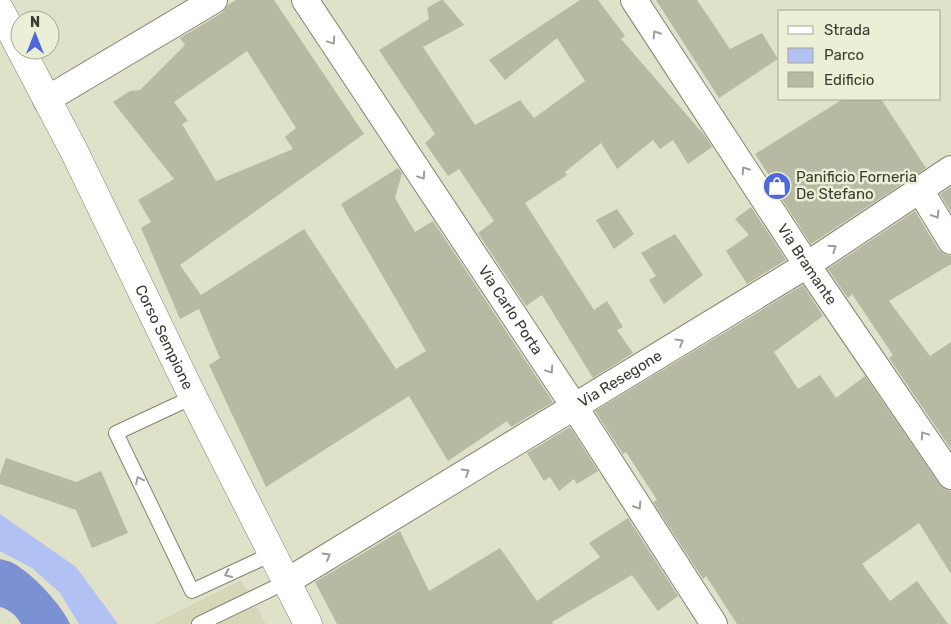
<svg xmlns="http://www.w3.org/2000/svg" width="951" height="624" viewBox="0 0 951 624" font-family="Rubik,sans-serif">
<rect width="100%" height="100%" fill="#dfe1c9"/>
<path fill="#d5d7b8" d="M241 580 266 624H154Z"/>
<path fill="#b1c1f3" d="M0 514 76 567 118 624H79L60 593 32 568 0 551Z"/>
<path fill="#7c91d4" d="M0 559C4 560 8 561 11 562 30 571 62 605 70 624H21C17 616 9 609 0 607Z"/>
<g fill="#b7b9a2" fill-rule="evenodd">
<path d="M236 0H274L364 134 180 265 201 295 304 229 396 369 426 351 341 204 398 168 402 173 395 198 415 232 433 221 553 402 511 427 507 421 448 461 409 396 266 487 209 365 220 358 199 309 180 319 141 228 151 222 138 200 174 179 113 102 130 91 140 90 185 45 180 38 222 13 228 5ZM247 51 296 128 285 137 293 149 216 181 182 124 188 121 174 102Z"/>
<path d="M441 0H443L464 25 423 47 475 125 520 100 534 118 585 81 557 38 505 80 489 60 580 0H598L625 36 621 39 705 136 712 147 688 164 673 140 660 149 653 140 617 169 601 143 565 172 567 175 525 203 594 310 607 301 623 327 617 330 633 353 593 378 542 295 526 306 478 233 494 221 459 169 448 176 425 143 435 134 379 50 429 19 427 8Z"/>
<path d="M656 0H697L730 49 762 33 778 59 719 98Z"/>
<path d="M843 99H881L926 168 811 244 776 190 777 189 769 178 770 177 755 154Z"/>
<path d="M951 187V212L940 194Z"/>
<path d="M751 207 786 260 747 284 726 251 749 235 735 219Z"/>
<path d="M617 209 634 234 614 249 596 220Z"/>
<path d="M915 211 938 249 944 254 951 256V264L889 301 930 356 951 342V449L889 358 893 355 852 294 848 298 828 269Z"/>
<path d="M675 234 703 275 664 304 649 280 656 276 641 253Z"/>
<path d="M803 285 823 316 774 352 798 389 820 375 836 398 865 376 939 484 944 489 951 491V574L919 523 862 564 890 601 917 581 948 624H737L706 576 703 579 653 502 657 500 626 452 623 454 595 411Z"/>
<path d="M570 427 598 471 577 484 574 479 559 491 550 477 544 481 527 453Z"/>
<path d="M6 458 76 482 101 471 128 533 92 548 76 510 0 484V475Z"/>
<path d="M628 518 678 596 658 611 632 575 552 622 553 624H337L315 582 400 531 429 591 500 548 537 601 600 557 589 543Z"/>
</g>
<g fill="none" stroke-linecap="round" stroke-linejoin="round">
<defs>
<g id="lane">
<path d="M193 397 116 433 192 591 272 554"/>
<path d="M199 624 286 582"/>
</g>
<g id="street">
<path id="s1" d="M305 0 574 406 714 624"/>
<path id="s2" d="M634 0 807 265 951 476"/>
<path d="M46 100 214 0"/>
<path d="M920 190 951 241"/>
<path id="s3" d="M286 582 807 265 951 169"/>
</g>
<g id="primary">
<path d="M0 10 20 48"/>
<path id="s4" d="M21 50 74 151 193 397 308 624"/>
</g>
</defs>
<use href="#lane" stroke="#84856f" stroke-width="16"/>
<use href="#street" stroke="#84856f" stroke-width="28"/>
<use href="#primary" stroke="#84856f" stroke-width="29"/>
<use href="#lane" stroke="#fff" stroke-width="14"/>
<use href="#street" stroke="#fff" stroke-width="26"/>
<use href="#primary" stroke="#fff" stroke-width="28"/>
</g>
<defs><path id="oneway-chevron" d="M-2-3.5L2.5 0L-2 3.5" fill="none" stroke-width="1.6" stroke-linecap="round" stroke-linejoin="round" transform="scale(1.25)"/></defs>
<g stroke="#9d9d98">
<use href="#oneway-chevron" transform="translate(656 34) rotate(-123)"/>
<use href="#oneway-chevron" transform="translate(332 41) rotate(56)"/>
<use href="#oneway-chevron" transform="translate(745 170) rotate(-123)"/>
<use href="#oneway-chevron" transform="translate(422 176) rotate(56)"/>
<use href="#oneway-chevron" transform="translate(936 215) rotate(59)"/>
<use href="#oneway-chevron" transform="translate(833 248) rotate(-34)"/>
<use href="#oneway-chevron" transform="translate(680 342) rotate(-31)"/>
<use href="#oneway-chevron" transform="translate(550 370) rotate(56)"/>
<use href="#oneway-chevron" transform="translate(924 435) rotate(-124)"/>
<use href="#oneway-chevron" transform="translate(466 472) rotate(-31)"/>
<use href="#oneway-chevron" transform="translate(139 480) rotate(-115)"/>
<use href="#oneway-chevron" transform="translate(638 506) rotate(57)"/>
<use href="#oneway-chevron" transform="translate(327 556) rotate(-31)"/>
<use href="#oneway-chevron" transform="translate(228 574) rotate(155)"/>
</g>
<defs>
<symbol id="shop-disc" viewBox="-11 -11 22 22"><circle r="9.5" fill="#4e67dc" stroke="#edeed6"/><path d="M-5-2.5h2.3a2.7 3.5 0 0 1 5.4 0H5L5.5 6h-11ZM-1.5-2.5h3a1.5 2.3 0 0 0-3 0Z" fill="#fff"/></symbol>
</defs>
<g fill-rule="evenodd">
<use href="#shop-disc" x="761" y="170" width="32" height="32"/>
</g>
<g text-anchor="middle" stroke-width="5" stroke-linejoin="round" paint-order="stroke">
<g font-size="15" fill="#3b3b32" stroke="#edeed6" text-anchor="start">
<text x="796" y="182">Panificio Forneria<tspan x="796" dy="17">De Stefano</tspan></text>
</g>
<g font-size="15" fill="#3b3b32" stroke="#edeed6">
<text dy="5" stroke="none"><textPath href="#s2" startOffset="316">Via Bramante</textPath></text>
<text dy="5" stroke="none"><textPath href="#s1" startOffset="372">Via Carlo Porta</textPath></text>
<text dy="5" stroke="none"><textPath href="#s4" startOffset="321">Corso Sempione</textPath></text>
<text dy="5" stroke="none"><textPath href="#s3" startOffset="391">Via Resegone</textPath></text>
</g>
</g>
<rect x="778" y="10" width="162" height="90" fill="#edeed6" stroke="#a6a694"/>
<rect x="788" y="26" width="25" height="8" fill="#ffffff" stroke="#a6a694"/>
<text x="824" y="35" font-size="15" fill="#3b3b32">Strada</text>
<rect x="788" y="48" width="25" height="15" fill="#b1c1f3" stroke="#a6a694"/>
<text x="824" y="60" font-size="15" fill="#3b3b32">Parco</text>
<rect x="788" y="72" width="25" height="15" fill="#b7b9a2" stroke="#a6a694"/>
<text x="824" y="85" font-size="15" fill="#3b3b32">Edificio</text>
<g transform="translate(35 35)"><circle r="24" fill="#edeed6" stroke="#a6a694"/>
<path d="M0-4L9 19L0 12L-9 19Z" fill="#4e67dc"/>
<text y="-8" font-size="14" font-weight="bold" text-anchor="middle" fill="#3b3b32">N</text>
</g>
</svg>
